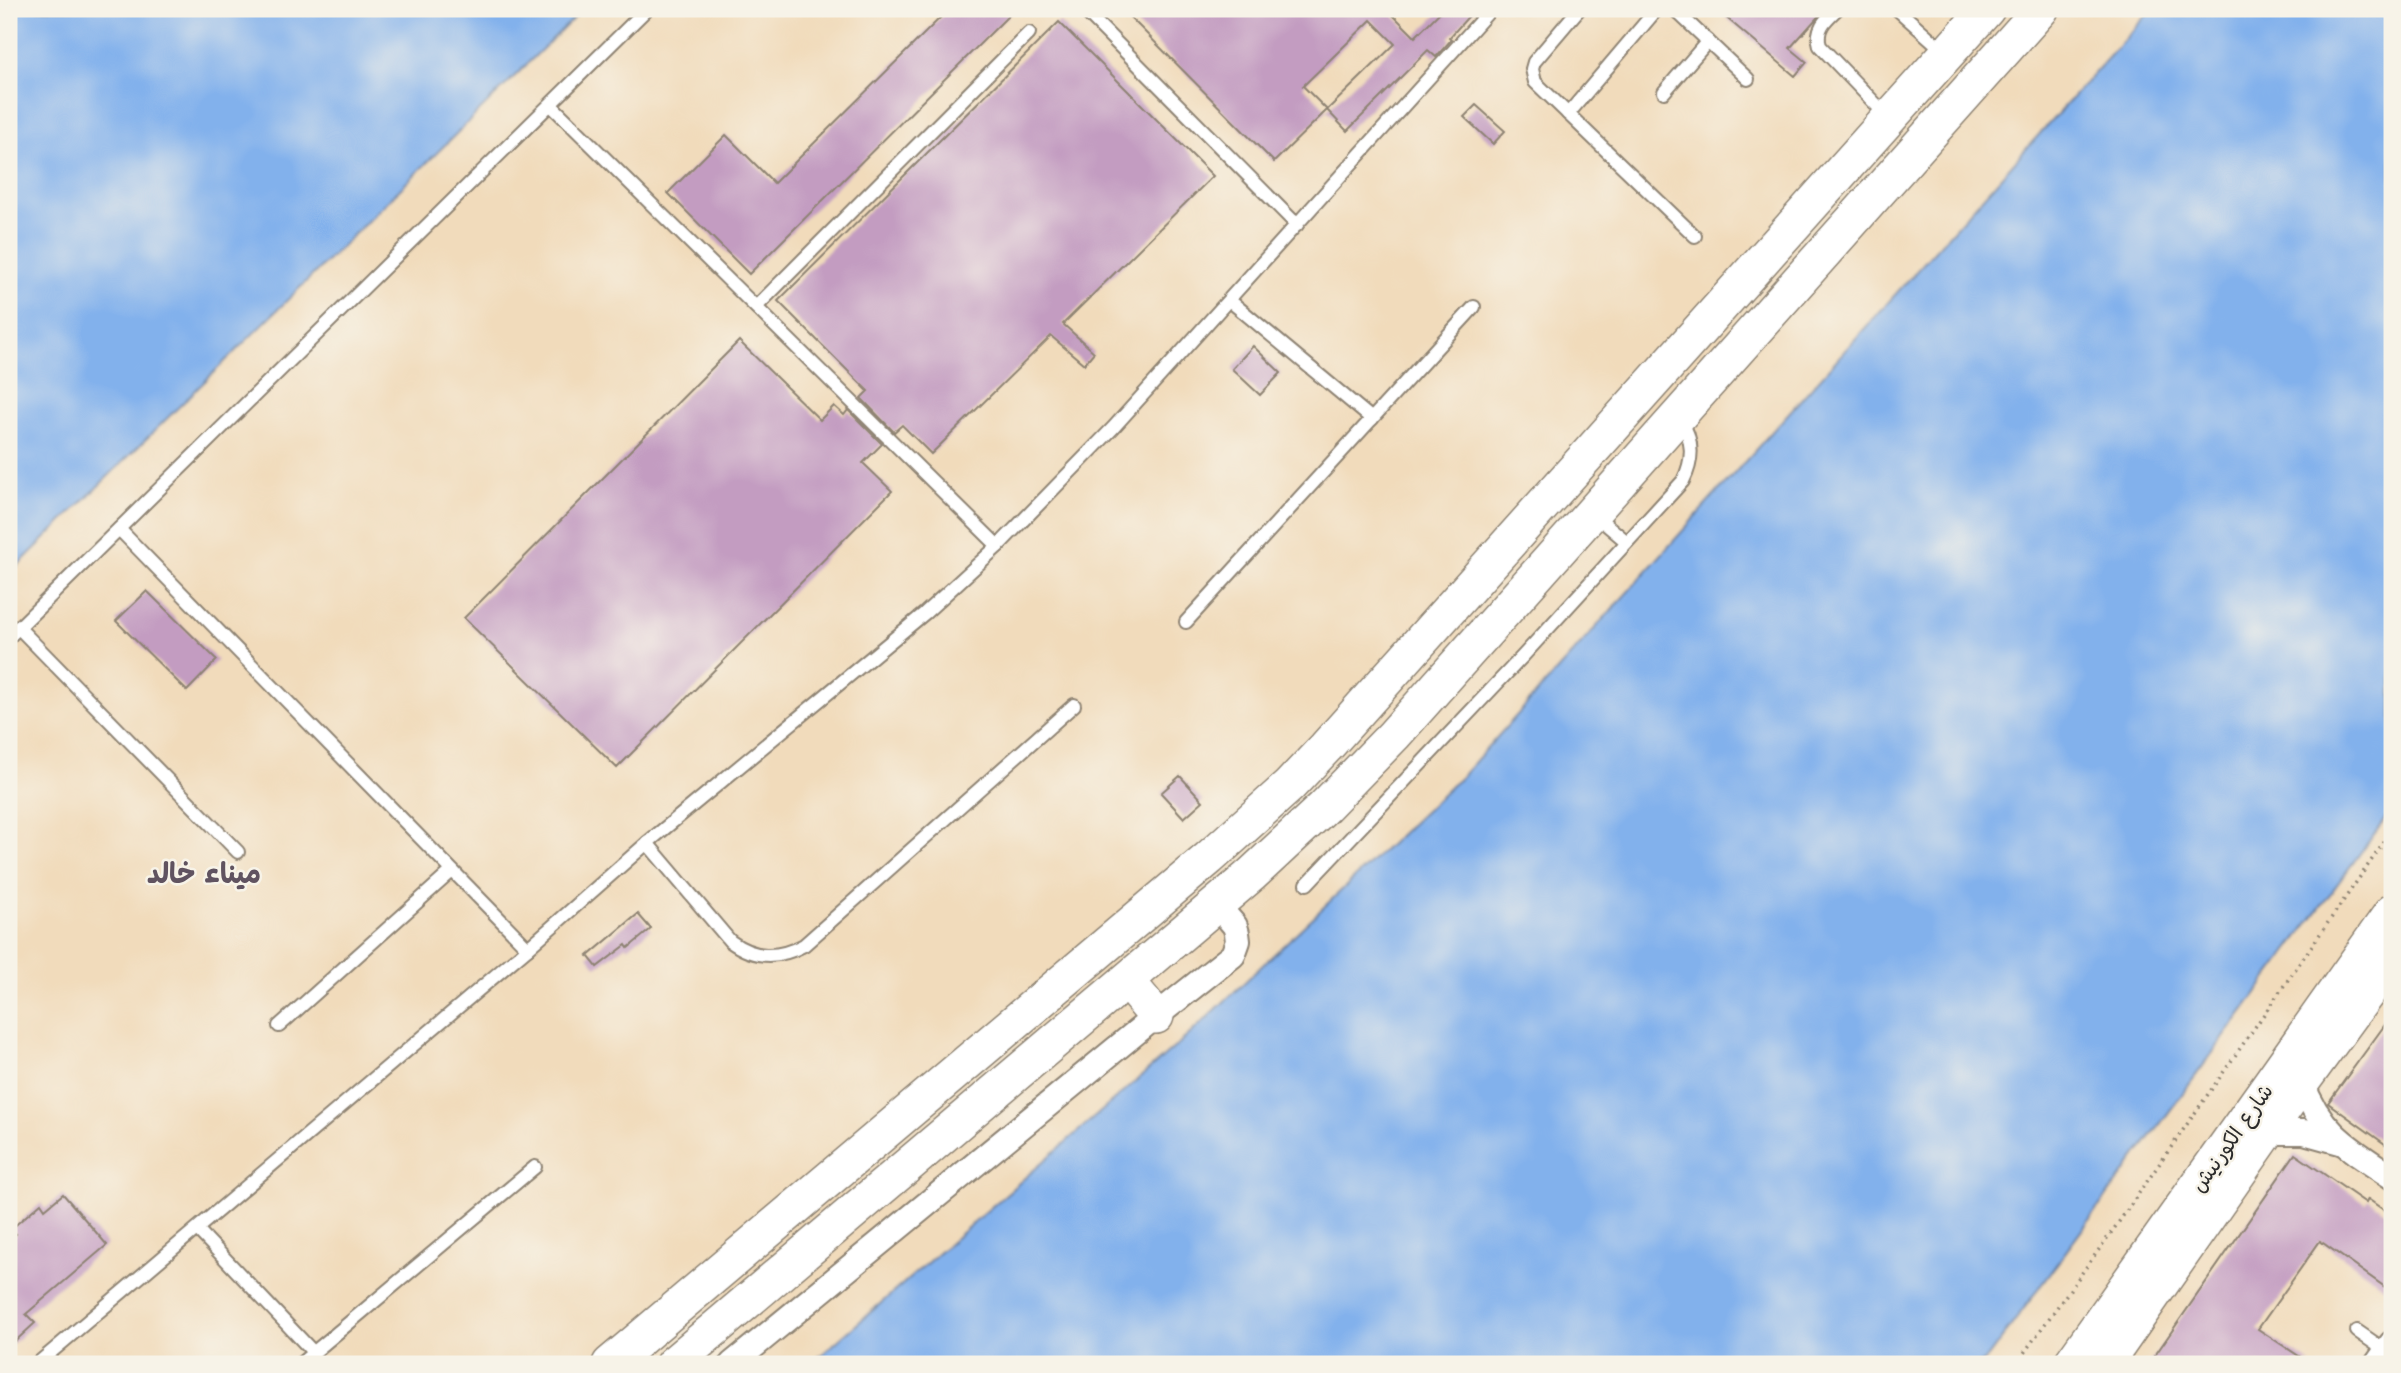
<svg xmlns="http://www.w3.org/2000/svg" width="2401" height="1373" viewBox="0 0 2401 1373" font-family="'Playpen Sans','Playpen Sans Arabic',sans-serif">
<rect width="100%" height="100%" fill="#f7f3e8"/>
<filter id="ink" filterUnits="userSpaceOnUse"><feTurbulence type="fractalNoise" baseFrequency=".0143" numOctaves="2"/><feDisplacementMap in="SourceGraphic" scale="14" xChannelSelector="R" yChannelSelector="G"/><feConvolveMatrix kernelMatrix="1 2 1 2 8 2 1 2 1" color-interpolation-filters="sRGB"/></filter>
<filter id="wash" filterUnits="userSpaceOnUse"><feTurbulence type="fractalNoise" baseFrequency=".00686" numOctaves="4" result="noise"/><feDisplacementMap in="SourceGraphic" scale="28" xChannelSelector="R" yChannelSelector="G"/><feGaussianBlur stdDeviation="1.57" result="paint"/><feColorMatrix in="noise" values="0 0 0 0 0 0 0 0 0 0 0 0 0 0 0 0 0 1.4 0 .05"/><feComposite in="paint" operator="in"/></filter>
<g filter="url(#wash)">
<rect width="100%" height="100%" fill="#f1dbbb"/>
<g fill="#82b1ec" stroke="#566e8c" stroke-width="2">
<path d="M9 9H583L9 574Z"/>
<path d="M2152 9H2392V810L1988 1357 1980 1364H811L1191 1033 1464 774Z"/>
</g>
<g id="blocks">
<g fill="#c39cc1" fill-rule="evenodd">
<path d="M949 9H1015L749 274 668 193 726 135 774 183Z"/>
<path d="M1122 9H1387L1415 37 1443 9H1475L1449 38 1451 40 1436 57 1428 50 1347 131 1327 110 1274 162ZM1371 20 1395 44 1327 110 1303 86Z"/>
<path d="M1716 9H1825L1790 48 1807 62 1795 76Z"/>
<path d="M1059 22 1213 176 1063 324 1094 352 1084 364 1051 336 931 454 902 425 894 432 861 398 868 391 778 301Z"/>
<path d="M1476 105 1505 131 1493 144 1464 117Z"/>
<path d="M739 341 820 420 834 406 844 415 848 410 882 444 863 463 892 491 617 768 464 618Z"/>
<path d="M1253 346 1281 373 1260 395 1232 369Z"/>
<path d="M147 591 217 660 187 691 116 621Z"/>
<path d="M1180 776 1203 801 1184 818 1161 793Z"/>
<path d="M638 914 651 929 628 948 626 945 597 967 588 956Z"/>
<path d="M2392 1015V1149L2328 1103Z"/>
<path d="M2295 1154 2366 1203 2368 1199 2392 1216V1292L2320 1241 2258 1329 2311 1364H2149Z"/>
<path d="M63 1194 107 1245 26 1314 35 1323 9 1347V1240L16 1234 11 1229 41 1203 45 1209Z"/>
</g>
</g>
</g>
<g filter="url(#ink)">
<use href="#blocks" fill-opacity="0" stroke="#8e8373" stroke-width="2"/>
<g fill="none" stroke-linecap="round" stroke-linejoin="round">
<defs>
<g id="lane">
<path d="M1083 9 1297 225"/>
<path d="M1579 9 1534 62 1532 69 1535 82 1695 236"/>
<path d="M1674 9 1748 79"/>
<path d="M1837 9C1825 20 1815 29 1820 46L1888 117"/>
<path d="M1897 9 1944 51"/>
<path d="M1664 92 1708 41"/>
<path d="M551 105 998 546"/>
<path d="M1568 114 1657 9"/>
<path d="M1229 300 1372 419"/>
<path d="M756 307 1029 33"/>
<path d="M1595 515 1627 542"/>
<path d="M119 529 528 948"/>
<path d="M1186 622 1474 307"/>
<path d="M18 627 238 852"/>
<path d="M9 637 647 9"/>
<path d="M647 843 730 941C754 959 778 959 804 945L1074 705"/>
<path d="M1307 884 1522 657 1683 481C1694 459 1694 439 1679 418"/>
<path d="M279 1026 452 871"/>
<path d="M197 1229 314 1353"/>
<path d="M2357 1331 2386 1351"/>
<path d="M37 1364 528 948 647 843 925 613 998 546 1113 428 1491 9"/>
<path d="M300 1364 535 1167"/>
</g>
<g id="street">
<path d="M2302 1082C2319 1132 2350 1149 2392 1177"/>
<path d="M2267 1132H2304L2340 1142"/>
<path d="M732 1364 1156 1016 1233 955 1238 941 1237 933 1235 926 1216 904"/>
<path d="M2377 1364 2392 1343"/>
</g>
<g id="secondary">
<path d="M1127 981 1156 1016"/>
<path d="M610 1364 1209 858 1289 786 1326 747 1987 9"/>
<path d="M673 1364 1251 875 1324 807 1394 735 2041 9"/>
<path d="M2071 1364 2392 912"/>
<path d="M2105 1364 2302 1082 2392 959"/>
</g>
</defs>
<use href="#lane" stroke="#8e8373" stroke-width="16"/>
<use href="#street" stroke="#8e8373" stroke-width="28"/>
<use href="#secondary" stroke="#8e8373" stroke-width="38"/>
<path stroke="#8e8373" stroke-width="3.5" stroke-dasharray="2 5" stroke-linecap="butt" d="M2016 1364 2116 1226 2392 831"/>
<use href="#lane" stroke="#fff" stroke-width="12"/>
<use href="#street" stroke="#fff" stroke-width="24"/>
<use href="#secondary" stroke="#fff" stroke-width="35"/>
</g>
</g>
<g text-anchor="middle" stroke-width="5" stroke-linejoin="round" paint-order="stroke">
<g font-size="21" fill="#2b2b2b" stroke="#f7f3e8">
<text transform="translate(2232 1138) rotate(-55)" y="7">شارع الكورنيش</text>
</g>
<g font-size="28" font-weight="bold" fill="#605360" stroke="#f7f3e8">
<text x="204" y="883">ميناء خالد</text>
</g>
</g>
<rect width="2401" height="1373" fill="none" stroke="#f7f3e8" stroke-width="35"/>
</svg>
